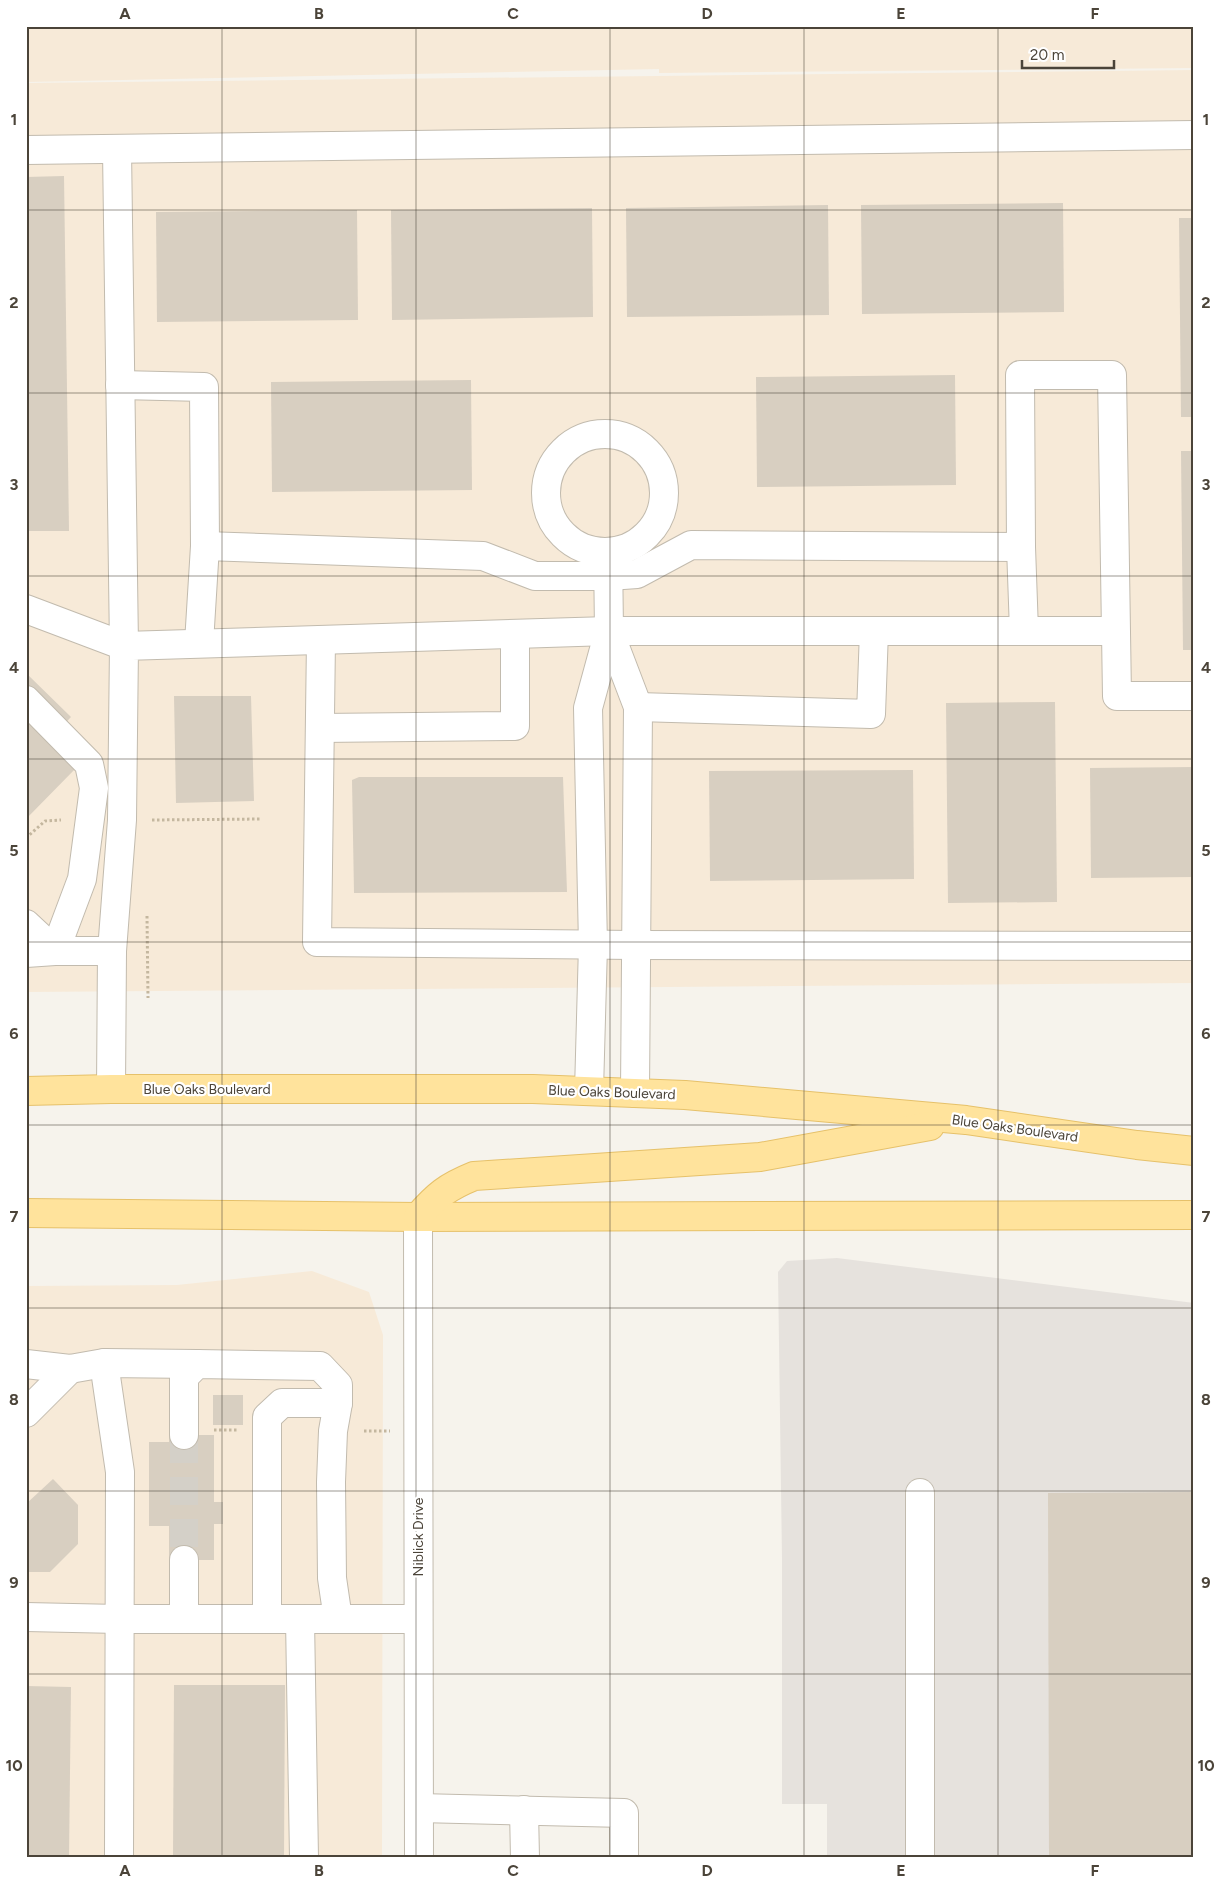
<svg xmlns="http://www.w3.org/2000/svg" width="1220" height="1884" viewBox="0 0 1220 1884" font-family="Figtree,sans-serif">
<rect width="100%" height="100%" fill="#f6f3ec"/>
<g fill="#f7ead8">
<path d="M26 26H1194V68L659 73V69L26 82Z"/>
<path d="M1194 70V983L26 992V83Z"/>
<path d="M312 1271 369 1292 383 1335 382 1858H26V1286L177 1285Z"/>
</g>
<path fill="#e6e2dd" d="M837 1258 1194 1303V1858H827V1804H782V1559L778 1272 787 1261Z"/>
<g fill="#d8cfc1">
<path d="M64 176 69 531H26V177Z"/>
<path d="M1063 203 1064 312 862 314 861 205Z"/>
<path d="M828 205 829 315 627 317 626 208Z"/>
<path d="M592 208 593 317 392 320 391 210Z"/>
<path d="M357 210 358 320 157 322 156 212Z"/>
<path d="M1179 218H1194V417H1181Z"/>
<path d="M955 375 956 485 757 487 756 377Z"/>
<path d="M471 380 472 490 272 492 271 382Z"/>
<path d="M1181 451H1194V650H1183Z"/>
<path d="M26 673 71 717 48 741 76 768 26 819Z"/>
<path d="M174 696H251L254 801 176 803Z"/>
<path d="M1055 702 1057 902 948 903 946 703Z"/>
<path d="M1194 767V877L1091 878 1090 768Z"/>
<path d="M913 770 914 879 710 881 709 771Z"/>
<path d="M359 777H563L567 892 354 893 352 780Z"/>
<rect x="213" y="1395" width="30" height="30"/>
<path d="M169 1435H214V1502H223V1524H214V1560H169V1526H149V1442H169Z"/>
<path d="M53 1479 78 1505V1544L50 1572H26V1504Z"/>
<path d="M1194 1492V1858H1049L1048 1493Z"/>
<path d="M174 1685H285L284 1858H173Z"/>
<path d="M26 1686 71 1687 69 1858H26Z"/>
</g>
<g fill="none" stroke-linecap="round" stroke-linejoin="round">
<path stroke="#d4d0c8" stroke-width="28" stroke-dasharray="28 14" stroke-linecap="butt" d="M184 1435V1560"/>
<defs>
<g id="minor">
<path d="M26 150 1194 135"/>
<path d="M120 385 204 387 205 546"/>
<circle cx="605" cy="493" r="59"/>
<path d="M1021 547 1024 631"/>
<path d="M26 609 124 646 117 150"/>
<path d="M609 631 638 707 635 1093"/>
<path d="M321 640 317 942 635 945 1194 946"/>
<path d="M199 643 205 546 483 556 535 576H609L637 574 691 545 1021 547 1020 375H1112L1117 696H1194"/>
<path d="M26 700 89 764 94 788 82 879 55 951 26 953"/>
<path d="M638 707 871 714 874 631"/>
<path d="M320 728 515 726V634"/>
<path d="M26 924 55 951H112"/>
<path d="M111 1089 112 951 122 820 124 646 609 631H1115"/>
<path d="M589 1091 593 945 588 708 609 631 608 553"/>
<path d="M418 1217 419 1858"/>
<path d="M104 1363 120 1472 119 1858"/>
<path d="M26 1364 70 1369 104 1363 197 1364"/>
<path d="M26 1413 70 1369"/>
<path d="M184 1435V1377L197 1364 320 1366 338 1385V1403L333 1431 331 1482 332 1578 338 1619"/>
<path d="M920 1493V1858"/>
<path d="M26 1617 119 1619H418"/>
<path d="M184 1619V1560"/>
<path d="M267 1619V1417L282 1403H338"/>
<path d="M300 1619 304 1858"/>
<path d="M419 1808 624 1813V1858"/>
<path d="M524 1810 525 1858"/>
</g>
<g id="major">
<path d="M26 1091 111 1089H533L685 1095 966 1120 1137 1145 1194 1151"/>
<path d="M26 1213 418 1217 1194 1215"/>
<path d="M418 1217C437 1195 447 1187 474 1176L760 1157 930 1126"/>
</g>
</defs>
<use href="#minor" stroke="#c2bbae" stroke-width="30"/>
<use href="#major" stroke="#e6c16a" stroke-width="30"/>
<g stroke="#c4b79f" stroke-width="3" stroke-dasharray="2.5 2.5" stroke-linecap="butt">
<path d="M152 820 261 819"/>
<path d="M26 838 45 821 61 820"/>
<path d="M147 916 148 998"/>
<path d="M214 1430H237"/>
<path d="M364 1431H390"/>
</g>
<use href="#minor" stroke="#fff" stroke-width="28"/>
<use href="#major" stroke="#ffe39c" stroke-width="28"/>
</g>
<path fill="none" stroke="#4b4439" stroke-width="1" stroke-opacity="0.55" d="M222 26V1858M416 26V1858M610 26V1858M804 26V1858M998 26V1858M26 210H1194M26 393H1194M26 576H1194M26 759H1194M26 942H1194M26 1125H1194M26 1308H1194M26 1491H1194M26 1674H1194"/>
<g text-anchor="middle" stroke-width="4.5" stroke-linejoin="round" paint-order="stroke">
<g font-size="14" fill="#4b4439" stroke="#fff">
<text x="207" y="1094">Blue Oaks Boulevard</text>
<text transform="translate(612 1092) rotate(2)" y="5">Blue Oaks Boulevard</text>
<text transform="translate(1015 1128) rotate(8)" y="5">Blue Oaks Boulevard</text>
<text transform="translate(418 1537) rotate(-90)" y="5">Niblick Drive</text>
</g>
</g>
<rect width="1220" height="1884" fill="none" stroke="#ffffff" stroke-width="55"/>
<path d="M1022 60v8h92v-8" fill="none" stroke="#4b4439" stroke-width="2.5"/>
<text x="1030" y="60" font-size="15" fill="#4b4439" stroke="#ffffff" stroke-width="4" paint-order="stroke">20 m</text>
<rect x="28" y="28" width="1164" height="1828" fill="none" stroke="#4b4439" stroke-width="2"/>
<g font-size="16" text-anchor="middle" font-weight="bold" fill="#4b4439">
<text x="125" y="19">A</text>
<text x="319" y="19">B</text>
<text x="513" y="19">C</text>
<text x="707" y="19">D</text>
<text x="901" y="19">E</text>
<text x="1095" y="19">F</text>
<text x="14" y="125">1</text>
<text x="1206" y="125">1</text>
<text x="14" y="308">2</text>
<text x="1206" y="308">2</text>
<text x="14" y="490">3</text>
<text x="1206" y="490">3</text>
<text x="14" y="673">4</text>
<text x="1206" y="673">4</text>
<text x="14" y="856">5</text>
<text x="1206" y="856">5</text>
<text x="14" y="1039">6</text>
<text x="1206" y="1039">6</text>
<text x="14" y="1222">7</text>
<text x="1206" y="1222">7</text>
<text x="14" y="1405">8</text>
<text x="1206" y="1405">8</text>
<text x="14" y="1588">9</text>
<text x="1206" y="1588">9</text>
<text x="14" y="1771">10</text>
<text x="1206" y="1771">10</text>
<text x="125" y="1876">A</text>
<text x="319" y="1876">B</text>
<text x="513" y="1876">C</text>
<text x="707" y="1876">D</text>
<text x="901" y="1876">E</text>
<text x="1095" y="1876">F</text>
</g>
</svg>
